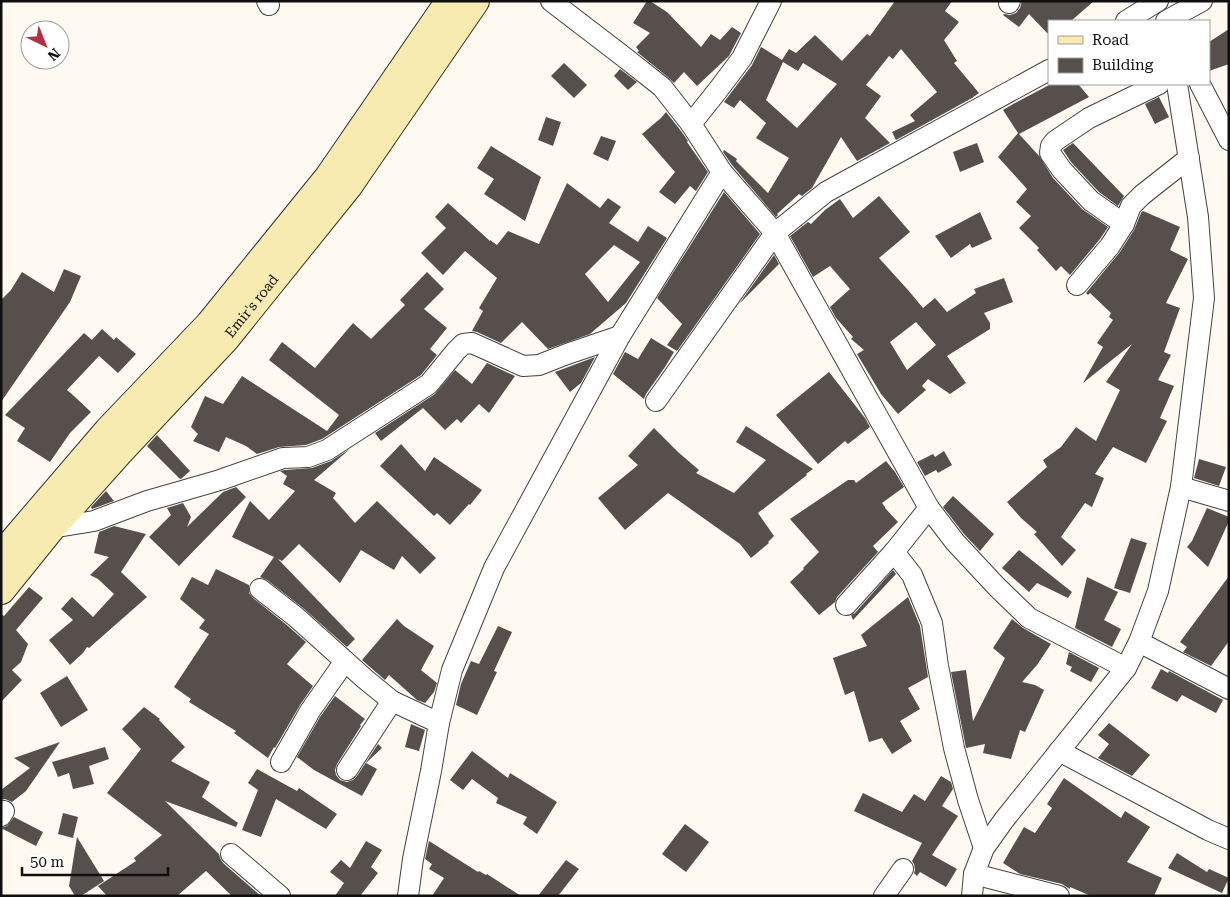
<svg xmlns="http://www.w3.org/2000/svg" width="1230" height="897" viewBox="0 0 1230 897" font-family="'Roboto Serif',serif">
<rect width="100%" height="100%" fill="#fefaf1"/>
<g fill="#564f4c" fill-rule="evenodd">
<path d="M647 1H650L667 12 701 47 711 34 720 40 732 27 741 33 729 56 697 86 684 72 674 83 669 78 637 52 639 51 636 47 650 33 633 23Z"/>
<path d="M895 1H952L945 11 959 22 944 40 957 61 954 63 979 93 972 98 896 140 892 132 915 121 910 115 937 92 901 49 893 59 889 56 866 85 881 96 865 118 890 143 857 161 841 137 812 188 802 196 799 194 777 214 778 215 776 217 732 165 723 152 724 150 737 159 736 161 768 193 789 158 756 138 766 123 740 100 734 108 724 102 752 65 761 47 782 60 789 49 796 53 815 35 842 61 867 34 870 36ZM783 62 798 71 803 63 837 84 797 128 766 100Z"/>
<path d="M1022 1H1094L1071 21H1049V35L1029 14 1019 27 1003 15 1004 14 1010 15 1016 13 1020 8Z"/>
<path d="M1229 29V64L1209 71V42Z"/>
<path d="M564 63 587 85 574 98 551 76Z"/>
<path d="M620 69 637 82 628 90 614 76Z"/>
<path d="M1051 84H1078L1089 97 1019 134 1040 157 1053 178 1082 209 1108 227 1100 239 1070 275 1061 266 1056 271 1037 250 1039 248 1019 228 1031 216 1016 202 1027 189 998 157 1018 133 1003 110 1015 103Z"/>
<path d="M1159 97 1169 117 1155 124 1145 104Z"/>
<path d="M666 112 681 131 688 141 687 142 708 172 696 191 690 186 675 204 659 192 675 172 642 134 661 118Z"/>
<path d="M546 117 561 122 553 146 538 140Z"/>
<path d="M601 136 616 141 608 161 593 154Z"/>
<path d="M977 143 984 162 960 172 953 152Z"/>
<path d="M1073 143 1124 196 1118 206 1099 192 1071 162 1063 150Z"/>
<path d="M491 146 541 177 525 221 484 194 494 179 477 168Z"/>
<path d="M567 183 600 208 608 198 621 207 609 223 638 242 648 226 667 238 626 303 590 334 548 349 522 322 501 343 477 332 472 331 483 311 479 308 497 278 465 251 443 275 421 253 446 228 435 217 448 203 490 241V240L497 245 508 231 539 244ZM614 245 640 262 608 302 585 274Z"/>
<path d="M724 192 760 234 677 351 667 345 682 324 657 298Z"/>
<path d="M879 196 910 232 879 258 908 290 923 308 935 298 947 312 976 293 974 289 1004 278 1013 302 984 313 990 323V329L947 356 966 383 950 394 928 379 922 386 926 390 898 414 881 394 857 354 864 350 851 339 853 337 836 318 830 307 850 289 830 266 813 277 790 236 808 222 811 224 825 210 840 199 853 218ZM916 322 936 345 907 370 890 342Z"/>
<path d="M1143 211 1180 227 1170 250 1188 259 1166 303 1180 308 1164 352 1171 355 1158 380 1174 386 1160 418 1167 421 1146 463 1113 447 1095 474 1104 478 1092 507 1085 503 1061 537 1076 550 1062 566 1034 534 1037 532 1021 518 1007 502 1047 467 1043 460 1061 447 1076 427 1096 441 1120 390 1106 382 1132 344 1083 383 1103 347 1097 343 1113 320 1109 317 1111 313 1090 293 1088 295 1086 293 1120 252 1134 230 1141 213Z"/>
<path d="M980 212 992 239 972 248 970 244 951 258 935 236Z"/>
<path d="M774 255 779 264 739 304Z"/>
<path d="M64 269 81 276 70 302 1 402V300L11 290 22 272 54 292Z"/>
<path d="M427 272 444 289 424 309 447 328 430 349 437 355 421 375 322 439 306 445 279 447 257 454 246 446 226 437 219 452 193 441 198 434 191 427 205 396 223 404 242 376 327 431 339 415 269 360 282 342 315 368 353 323 371 339 405 305 400 300Z"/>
<path d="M102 329 114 340 116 337 136 354 118 373 99 356 67 390 74 396 91 412 70 433 50 462 17 441 25 428 5 415 84 333 92 340Z"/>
<path d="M651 338 674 352 665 367 646 394 644 399 613 374 625 352 638 359Z"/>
<path d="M595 357 581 383 570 392 555 372Z"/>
<path d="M487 363 515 376 489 413 479 404 461 423 457 419 445 430 423 408 381 441 375 433 435 394 455 370 472 384Z"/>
<path d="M829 372 865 418 870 427 848 444 845 441 818 464 776 415Z"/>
<path d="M746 426 813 469 806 474 807 475 758 513 774 536 768 542 769 543 751 558 740 544 668 493 625 530 598 498 638 465 628 456 654 428 678 452 699 470 696 473 734 493 766 460 736 442Z"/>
<path d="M157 435 190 471 182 478 180 479 147 446Z"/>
<path d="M401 444 425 471 434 457 482 490 470 505 469 504 450 525 437 513 434 516 380 466Z"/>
<path d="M350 449 314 480 336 493 333 498 355 523 377 501 436 558 420 574 402 556 394 570 361 550 340 583 299 544 282 561 278 559 355 639 347 647 303 608 267 580 260 577 274 557 232 537 250 501 269 520 295 491 283 484 287 476 280 471 285 470 312 468 331 461Z"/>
<path d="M944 451 952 465 938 473 936 470 925 476 917 462 933 454 935 457Z"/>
<path d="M1199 459 1226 467 1219 486 1194 478Z"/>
<path d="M886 461 895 472 904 487 882 503 885 507V508L898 522 873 546 878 552 837 597 835 602 819 615 790 582 804 569 803 568 819 552 790 519 848 480H854L856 483Z"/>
<path d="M236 487 246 497 179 566 149 537 171 515 167 508 183 503 191 517 187 527 223 492Z"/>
<path d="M106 491 114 501 92 509 91 507Z"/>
<path d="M953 496 994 534 980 551 964 534 943 507Z"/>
<path d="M1207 508 1229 517V521L1208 567 1187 547 1192 541Z"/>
<path d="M114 526 146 534 121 572 147 597 89 648 87 647 83 653 70 665 49 640 73 620 61 609 72 597 93 617 114 594 98 579 90 575 109 557 94 553 99 532Z"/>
<path d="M1131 538 1147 543 1130 593 1114 588Z"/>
<path d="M1019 550 1072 592 1068 598 1037 583 1029 592 1002 568Z"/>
<path d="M216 569 249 585V593L253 598 288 626 306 642 287 664 313 686 300 705 275 748 274 747 268 758 234 733 236 731 189 702 191 699 174 687 209 634 199 628 205 620 180 599 192 577 208 585Z"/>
<path d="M893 570 896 574 853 620 851 615 855 613Z"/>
<path d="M1229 576V641L1211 666 1183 652 1187 647 1180 642Z"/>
<path d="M1087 577 1118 592 1104 620 1121 629 1112 647 1075 628Z"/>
<path d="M29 587 43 598 16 630 28 644 21 662 12 670 22 680 1 702V614L4 616Z"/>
<path d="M908 597 920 626 928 677 908 688 920 709 900 721 912 741 892 754 882 738 869 742 854 691 845 695 833 658 867 646 861 635Z"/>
<path d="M397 619 404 626 434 646 421 670 437 683 434 692 425 703 417 700 389 675 385 680 362 660Z"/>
<path d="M1012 619 1023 628 1051 644 1037 665 1022 682 1035 685 1044 690 1025 732 1020 730 1011 759 983 753 985 744 966 748 951 672 966 670 973 721 1005 658 993 648Z"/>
<path d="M498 626 512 632 494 671 497 672 477 715 456 705 461 684 471 661 479 664Z"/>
<path d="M1069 652 1099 668 1091 682 1070 671 1072 667 1066 664Z"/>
<path d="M1161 669 1168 673 1169 671 1223 700 1216 713 1182 695 1177 702 1151 688Z"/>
<path d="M67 676 88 710 61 727 40 693Z"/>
<path d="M335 696 365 719 360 725 361 726 337 764 335 770 336 775 340 780 347 782 353 780 357 776 378 744 382 748 366 763 377 769 362 796 314 770 297 757 320 717Z"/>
<path d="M144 707 160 719 159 720 185 747 171 761 210 782 202 797 238 823 236 827 165 801 219 854 220 858 223 863 261 896H232L206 871 177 896H107L98 886 136 861 134 858 162 835 107 793 141 749 122 729Z"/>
<path d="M1109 723 1150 755 1132 776 1098 758 1109 744 1098 735Z"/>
<path d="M411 724 425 730 419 751 405 747Z"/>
<path d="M60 742 26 791 12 802 5 799 1 800V790L30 768 14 758Z"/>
<path d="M105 747 109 759 89 766 94 784 73 789 69 773 58 777 52 762Z"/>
<path d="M472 751 508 778 510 773 557 802 537 834 523 824 527 817 496 803 498 798 472 779 463 790 450 780Z"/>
<path d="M257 769 297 791 299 788 337 814 326 829 276 799 261 837 242 830 258 790 248 783Z"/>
<path d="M941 776 951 782 953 789 942 806 958 816 932 855 957 869 946 887 920 872 917 876 914 873 915 870 914 864 912 861 922 843 854 811 863 793 902 812 914 794 925 801Z"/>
<path d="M1064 778 1121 818 1125 811 1150 827 1127 862 1162 878 1154 896H1091L1070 887V889L1062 884 1020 874 1003 863 1024 827 1035 833 1052 808 1047 804Z"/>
<path d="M63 813 78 817 73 838 58 834Z"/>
<path d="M14 817 43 832 36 846 1 828 7 826Z"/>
<path d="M685 824 709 842 686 872 662 854Z"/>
<path d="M77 837 104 881 81 896H75L69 886Z"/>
<path d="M366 841 382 850 371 867 378 873 360 896H335L344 883 330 872 341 860 350 868Z"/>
<path d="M429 841 478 872 479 871 486 875 487 874 521 896H432L444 878 429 869 432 864 425 859Z"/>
<path d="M1177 853 1207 872 1209 869 1229 878 1222 893 1168 868Z"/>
<path d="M566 860 579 869 558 896H538Z"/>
</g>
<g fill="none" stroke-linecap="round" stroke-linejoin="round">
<defs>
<g id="minor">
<path d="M267 1 269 5"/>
<path d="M551 1 624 57 662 87 691 124 722 172 775 233 929 508 955 542 997 587 1029 618 1126 668"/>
<path d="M1009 3 1010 1"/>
<path d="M1126 21 1158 1"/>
<path d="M1166 21 1202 1"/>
<path d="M1200 84 1229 140"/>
<path d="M691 124 718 90 742 58 771 1"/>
<path d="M1124 224 1091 201 1062 170 1050 153 1051 146 1055 141 1089 118 1159 84"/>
<path d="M1077 285 1110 246 1124 224 1131 206 1142 195 1189 158"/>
<path d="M656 401 775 233 826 192 1049 70"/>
<path d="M1181 487 1229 501"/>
<path d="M51 528 94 521 147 501 220 480 283 458 308 457 327 450 429 384 456 351 463 344 472 343 523 366 539 365 567 354 620 336"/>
<path d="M894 552 912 575 932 623 938 666 954 748 968 800 984 848"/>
<path d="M260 589 296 617 365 679 392 701 439 723"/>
<path d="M846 605 894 552 929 508"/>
<path d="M1139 642 1229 689"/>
<path d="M1059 751 1208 830 1229 839"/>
<path d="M281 762 310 711 345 661"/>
<path d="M347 770 392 701"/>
<path d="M1 816 4 811"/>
<path d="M231 854 280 896"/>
<path d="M974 874 1059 896"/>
<path d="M408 896 413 859 431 771 439 723 452 670 494 568 620 336 722 172"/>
<path d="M884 896 903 869"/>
<path d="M972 896 974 874 984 848 1004 820 1126 668 1139 642 1158 591 1181 487 1204 298 1198 217 1177 84"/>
</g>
<g id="secondary">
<path d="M1 556 108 431 210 324 329 177 450 1"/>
<path id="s1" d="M1 590 51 528 120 451 225 339 348 186 475 1"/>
</g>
</defs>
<use href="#minor" stroke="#424242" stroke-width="22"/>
<use href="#secondary" stroke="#313131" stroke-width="30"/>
<use href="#minor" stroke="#fff" stroke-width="20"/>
<use href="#secondary" stroke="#f8ebb2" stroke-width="28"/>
</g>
<g text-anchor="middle" stroke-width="5" stroke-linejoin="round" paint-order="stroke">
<g font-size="14" fill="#0f0f0f" stroke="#fff">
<text dy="5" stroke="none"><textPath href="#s1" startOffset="379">Emir's road</textPath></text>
</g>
</g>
<rect width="1230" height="897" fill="none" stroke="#0f0f0f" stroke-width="5"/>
<rect x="1048" y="20" width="162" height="65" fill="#ffffff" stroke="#9f9f9f"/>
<rect x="1058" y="36" width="25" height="8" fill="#f8ebb2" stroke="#9f9f9f"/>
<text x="1092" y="45" font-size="15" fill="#0f0f0f">Road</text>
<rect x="1058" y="58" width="25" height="15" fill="#564f4c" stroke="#9f9f9f"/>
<text x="1092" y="70" font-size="15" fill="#0f0f0f">Building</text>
<g transform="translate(45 45) rotate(137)"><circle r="24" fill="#ffffff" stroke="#9f9f9f"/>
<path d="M0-4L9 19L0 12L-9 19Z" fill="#b33242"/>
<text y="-8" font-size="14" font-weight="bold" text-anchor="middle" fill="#0f0f0f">N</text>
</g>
<path d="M22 867v8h146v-8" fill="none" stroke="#0f0f0f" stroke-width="2.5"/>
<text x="30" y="867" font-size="15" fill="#0f0f0f" stroke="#ffffff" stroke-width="4" paint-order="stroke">50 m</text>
</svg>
